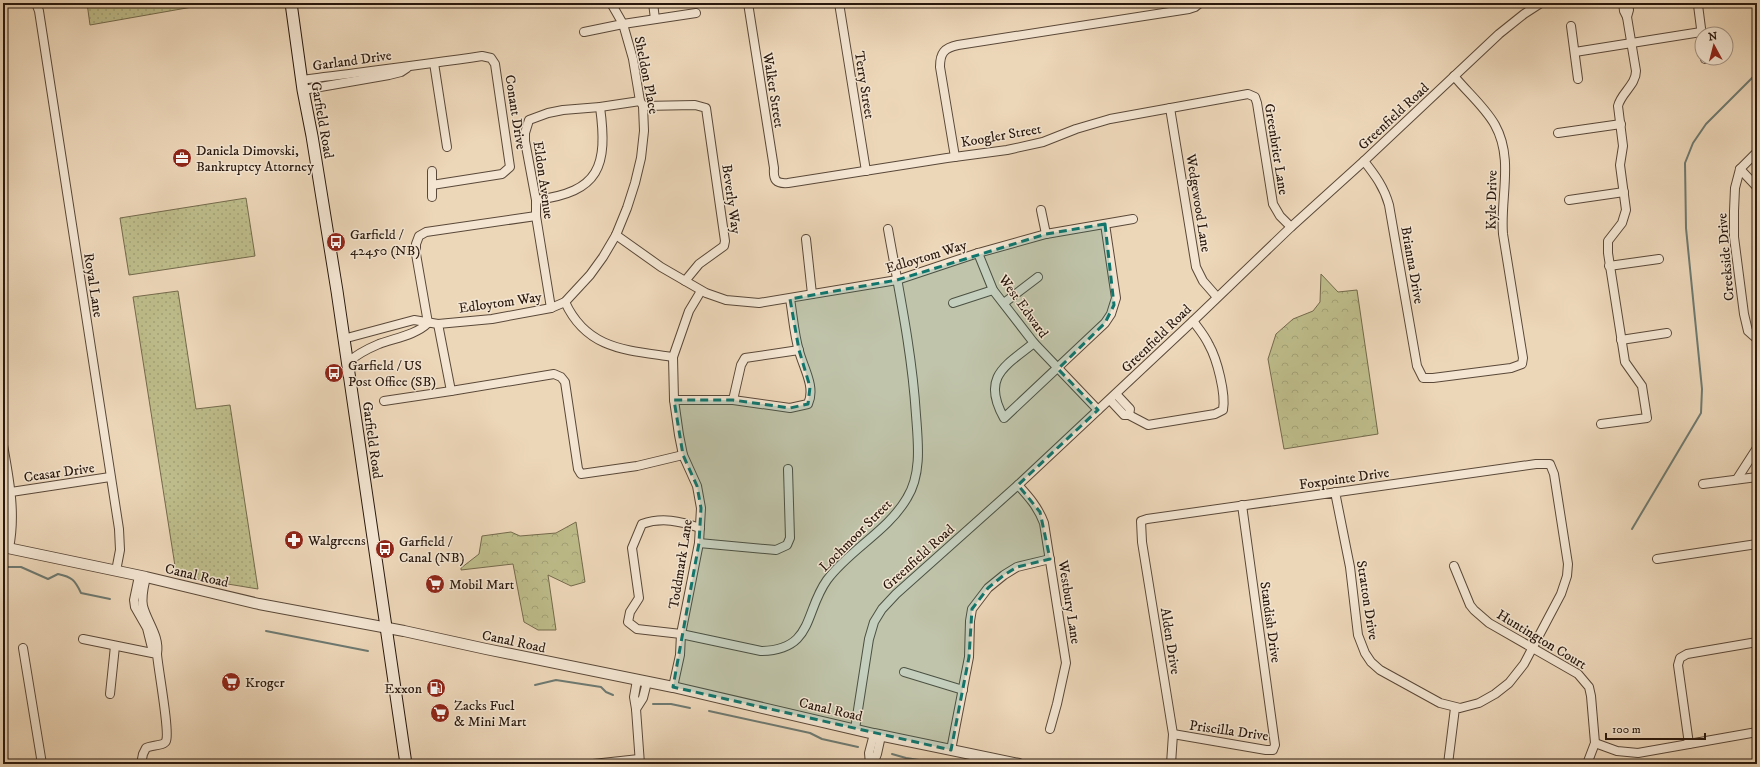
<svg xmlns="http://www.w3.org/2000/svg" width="1760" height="767" viewBox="0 0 1760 767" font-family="'IM FELL DW Pica',serif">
<defs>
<pattern id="grass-dots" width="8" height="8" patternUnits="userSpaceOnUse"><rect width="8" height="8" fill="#bebd8b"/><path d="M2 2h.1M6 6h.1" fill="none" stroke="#a3a277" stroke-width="1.8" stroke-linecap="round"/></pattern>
<pattern id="forest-crowns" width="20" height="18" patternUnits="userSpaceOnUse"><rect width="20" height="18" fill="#bebd8b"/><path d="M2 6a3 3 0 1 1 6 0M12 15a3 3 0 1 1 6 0" fill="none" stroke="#a3a277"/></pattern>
</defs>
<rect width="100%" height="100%" fill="#edd7b9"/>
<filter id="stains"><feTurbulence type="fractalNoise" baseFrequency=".005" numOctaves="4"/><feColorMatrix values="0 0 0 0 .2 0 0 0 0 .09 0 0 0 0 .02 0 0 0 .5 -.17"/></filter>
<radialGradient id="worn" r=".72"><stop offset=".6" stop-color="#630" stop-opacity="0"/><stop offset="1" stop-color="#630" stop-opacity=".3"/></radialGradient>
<g fill="url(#grass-dots)" stroke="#746a4c">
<path d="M87 3H215L90 25Z"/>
<path d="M246 198 255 256 129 275 120 218Z"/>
<path d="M178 291 196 409 230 405 258 589 173 575 175 566 133 297Z"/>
</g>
<g fill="url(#forest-crowns)" stroke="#746a4c">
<path d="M1321 274 1338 292 1357 290 1378 434 1284 449 1268 359 1276 334 1293 319 1313 311 1320 302Z"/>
<path d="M576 522 585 582 571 586 548 575 556 630H538L524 622 513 564 461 570V568L479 554 482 536 511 532 520 536 556 533Z"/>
</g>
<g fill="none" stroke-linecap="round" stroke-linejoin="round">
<g stroke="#6d7971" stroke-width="2">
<path d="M1632 529 1701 413 1702 389 1686 228 1685 163 1693 143 1706 124 1757 73"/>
<path d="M3 567H21L48 579 58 574C72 577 75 580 81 593L110 599"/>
<path d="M266 631 368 651"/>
<path d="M535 685 556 680 601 687 606 692 613 695"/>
<path d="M653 704H671L690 708"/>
<path d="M709 711 810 733 822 739 858 747"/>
<path d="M892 754 906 758 945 764"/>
</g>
<defs>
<g id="minor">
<path d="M36 3 39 11 119 529 120 550 116 571"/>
<path d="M653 3 655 19"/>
<path d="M748 3 774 168C773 180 776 184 788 183L947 158 1007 150 1043 142 1076 129 1110 119 1248 94 1255 97 1257 103 1273 204 1280 216 1291 227"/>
<path d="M839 3 866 171"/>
<path d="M1623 3 1624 11 1627 17 1629 10 1628 3"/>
<path d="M1698 5 1702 36"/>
<path d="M1571 26 1578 79"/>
<path d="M584 32 623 24 696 13"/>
<path d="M1575 52 1701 32"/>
<path d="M1705 58V59"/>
<path d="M434 63 447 147"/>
<path d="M301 80C362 72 422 65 482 56L491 58 495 64 510 167 502 174 432 185"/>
<path d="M303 90 389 75 401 72 407 68"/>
<path d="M643 106 695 105 706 108 725 241 724 246 699 264 685 281"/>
<path d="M1170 108 1196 267 1203 281 1217 297"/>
<path d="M1558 133 1621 124"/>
<path d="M1757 152 1740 169 1735 188 1734 211V237L1744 314 1748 331 1757 339"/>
<path d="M955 157 940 67C940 53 944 48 958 45L1189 9 1195 7 1200 3"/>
<path d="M1364 161C1375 175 1384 187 1389 205L1417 366 1423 378H1433L1511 368 1522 364 1523 358 1503 234C1500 198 1514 159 1495 125 1485 107 1467 92 1454 76"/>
<path d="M1740 169 1757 187"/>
<path d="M432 171V197"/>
<path d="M536 200C600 192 608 166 600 107"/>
<path d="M1569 200 1624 192"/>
<path d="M1041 210 1046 234"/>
<path d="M616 235 661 267 706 293 726 300 759 303 897 280 978 253 1046 234 1133 219"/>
<path d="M806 239 812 294"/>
<path d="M978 253 993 290 1034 343 1098 410"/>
<path d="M1609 266 1659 259"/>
<path d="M565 302C587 350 627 350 673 357"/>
<path d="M953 303 993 290"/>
<path d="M1004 303 1038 277"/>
<path d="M551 308 536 216V200L525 141V133L529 120 548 113 563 110 600 107 640 101"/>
<path d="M428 323 416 254V244L419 236 426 232 536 216"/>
<path d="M438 324 451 391 554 374 561 377 565 382 578 469 581 474 637 466 683 455"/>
<path d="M343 339 414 320 438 324 492 319 551 308 565 302 590 275 603 257 616 235 627 208 635 183 641 158 644 131 643 106 640 101 633 59 623 24 611 3"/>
<path d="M1621 340 1667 333"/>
<path d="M1034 343C1005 366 981 377 1004 418L1105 323 1111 314 1116 298 1105 224"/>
<path d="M347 363C357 354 367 349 379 344 395 338 416 335 428 323"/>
<path d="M674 400H733L790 408 808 404C816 387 803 367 799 351 794 334 793 316 790 299"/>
<path d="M733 400 741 365 745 358 799 350"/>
<path d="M1110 400 1124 415H1129L1130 409 1116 394"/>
<path d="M384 401 451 391"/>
<path d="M1129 415 1148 425 1215 414 1223 410C1226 394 1217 359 1209 345 1205 336 1199 329 1193 321"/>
<path d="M1601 424 1647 418 1642 386 1625 362 1608 253V241L1622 223 1626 210 1620 165 1623 146 1618 106C1621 93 1636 85 1636 71L1627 17"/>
<path d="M3 445C9 479 16 513 9 548"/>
<path d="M1737 479 1757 448"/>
<path d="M1703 484 1757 477"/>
<path d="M1018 485C1029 497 1038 507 1044 523L1066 663 1057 704 1050 729"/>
<path d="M11 492 110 477"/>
<path d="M700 528C680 521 662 517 642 524L632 548 639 598 630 612 628 622 637 629 681 634 761 651C814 650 804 612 827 580 850 549 887 532 907 498 922 474 918 442 916 415 912 352 899 291 888 229"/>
<path d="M699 543 776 550 787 545 790 538 788 469"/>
<path d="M1657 559 1757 544"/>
<path d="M1454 566 1470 605 1474 610 1489 623 1578 674 1589 687 1591 696 1595 743 1587 764"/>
<path d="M139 576 134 600 135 607 147 628 152 648 157 654C160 636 147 622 143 606 141 596 144 586 146 577"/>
<path d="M83 639 157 654C158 668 170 732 166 741 164 746 151 745 146 748L143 754 141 764"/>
<path d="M23 648 42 764"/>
<path d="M904 672 963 690"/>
<path d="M637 680 634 697 636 709 643 698 647 682"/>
<path d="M673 687 680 655 681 634 699 543 701 508 697 486 683 455 679 435 674 400 673 357 689 311 701 291"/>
<path d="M110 694 115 646"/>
<path d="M636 709 640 764"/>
<path d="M855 729 869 639 874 622 882 609 896 594 1018 485 1193 321 1291 227 1364 161 1499 34 1524 14 1541 3"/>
<path d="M1173 734 1266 750H1273L1275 745 1242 505"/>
<path d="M1595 743 1617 751 1638 753 1757 732"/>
<path d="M1689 744 1678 665 1680 658 1687 654 1757 642"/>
<path d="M951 750 969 657 970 621 972 609 988 588 1004 575 1017 567 1050 559"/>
<path d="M593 764 639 759"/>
<path d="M870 764 869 753 874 734"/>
<path d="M873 764 877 754 881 736"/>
<path d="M1171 764 1173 734 1142 542 1141 521 1147 519 1536 464H1550L1554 474 1568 564 1567 576 1561 594 1524 664 1509 683 1495 694 1479 703 1460 708 1440 703 1380 670 1371 662 1365 653 1358 635 1350 567 1335 492"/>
<path d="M1448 764 1455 708"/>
</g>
<path id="tertiary" d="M3 547 146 577 259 604 404 631 486 649 673 687 874 734 1019 764"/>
<path id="secondary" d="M291 3 303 90 312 136 337 291 406 764"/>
</defs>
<use href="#minor" stroke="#5a4838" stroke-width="10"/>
<use href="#tertiary" stroke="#5a4838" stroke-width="12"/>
<use href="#secondary" stroke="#29180d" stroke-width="13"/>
<use href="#minor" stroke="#f3e5d2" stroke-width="8"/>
<use href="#tertiary" stroke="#f3e5d2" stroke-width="10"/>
<use href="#secondary" stroke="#f3e5d2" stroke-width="11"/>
</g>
<path fill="#0f766e" fill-opacity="0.2" stroke="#0f766e" stroke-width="3" stroke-dasharray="8 5" stroke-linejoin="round" d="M1105 224 1114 305 1105 323 1058 369 1098 410 1018 485 1040 512 1050 559 1017 567 1004 575 988 588 972 609 969 657 951 750 673 687 699 543 701 508 697 486 683 455 674 400H733L790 408 808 404 810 387 799 350 790 299 897 280 1046 234Z"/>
<defs>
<symbol id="office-disc" viewBox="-11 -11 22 22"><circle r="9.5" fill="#8f2418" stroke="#f3e5d2"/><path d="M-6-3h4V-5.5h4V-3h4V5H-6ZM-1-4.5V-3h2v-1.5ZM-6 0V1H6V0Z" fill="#fff"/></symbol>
<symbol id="bus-disc" viewBox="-11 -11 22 22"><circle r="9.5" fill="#8f2418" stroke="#f3e5d2"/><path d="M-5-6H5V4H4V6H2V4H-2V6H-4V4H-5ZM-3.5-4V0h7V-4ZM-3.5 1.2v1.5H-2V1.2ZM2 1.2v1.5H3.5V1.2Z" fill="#fff"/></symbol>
<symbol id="pharmacy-disc" viewBox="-11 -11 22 22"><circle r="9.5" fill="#8f2418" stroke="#f3e5d2"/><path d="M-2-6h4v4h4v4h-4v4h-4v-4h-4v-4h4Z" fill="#fff"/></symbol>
<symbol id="supermarket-disc" viewBox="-11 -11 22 22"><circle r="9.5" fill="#8f2418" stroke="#f3e5d2"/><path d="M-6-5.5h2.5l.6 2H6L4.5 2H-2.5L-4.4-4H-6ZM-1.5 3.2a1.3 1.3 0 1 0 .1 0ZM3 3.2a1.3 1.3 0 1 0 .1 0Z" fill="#fff"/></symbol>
<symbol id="fuel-disc" viewBox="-11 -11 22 22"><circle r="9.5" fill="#8f2418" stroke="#f3e5d2"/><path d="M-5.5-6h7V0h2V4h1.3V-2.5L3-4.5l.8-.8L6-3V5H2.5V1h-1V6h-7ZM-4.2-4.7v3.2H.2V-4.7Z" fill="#fff"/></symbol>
</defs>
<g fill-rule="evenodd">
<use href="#office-disc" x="171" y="147" width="22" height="22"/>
<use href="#bus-disc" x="325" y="231" width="22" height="22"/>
<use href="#bus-disc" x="323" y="362" width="22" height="22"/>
<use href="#pharmacy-disc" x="283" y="529" width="22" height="22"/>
<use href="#bus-disc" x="374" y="538" width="22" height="22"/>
<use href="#supermarket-disc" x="424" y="573" width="22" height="22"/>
<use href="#supermarket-disc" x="220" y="671" width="22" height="22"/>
<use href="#fuel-disc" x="425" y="677" width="22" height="22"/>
<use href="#supermarket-disc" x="429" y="702" width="22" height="22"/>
</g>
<g text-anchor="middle" stroke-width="3" stroke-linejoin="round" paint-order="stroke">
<g font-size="14" fill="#29180d" stroke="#f3e5d2">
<text transform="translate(352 60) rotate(-8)" y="5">Garland Drive</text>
<text transform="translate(647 75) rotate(79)" y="5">Sheldon Place</text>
<text transform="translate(865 85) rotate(81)" y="5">Terry Street</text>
<text transform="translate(774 90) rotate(81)" y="5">Walker Street</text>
<text transform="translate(516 112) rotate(81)" y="5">Conant Drive</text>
<text transform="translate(1393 116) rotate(-43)" y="5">Greenfield Road</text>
<text transform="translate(323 120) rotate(80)" y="5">Garfield Road</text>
<text transform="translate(1001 135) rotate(-10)" y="5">Koogler Street</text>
<text transform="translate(1277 149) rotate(81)" y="5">Greenbrier Lane</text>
<text transform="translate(544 180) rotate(82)" y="5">Eldon Avenue</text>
<text transform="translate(732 199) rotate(82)" y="5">Beverly Way</text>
<text transform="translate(1491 200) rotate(-89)" y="5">Kyle Drive</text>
<text transform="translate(1199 203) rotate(81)" y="5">Wedgewood Lane</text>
<text transform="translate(926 256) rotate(-17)" y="5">Edloytom Way</text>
<text transform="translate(1725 257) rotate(-95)" y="5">Creekside Drive</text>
<text transform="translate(1413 265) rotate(80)" y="5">Brianna Drive</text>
<text transform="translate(94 285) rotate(81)" y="5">Royal Lane</text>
<text transform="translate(500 302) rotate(-8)" y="5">Edloytom Way</text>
<text transform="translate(1024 306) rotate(54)" y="5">West Edward</text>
<text transform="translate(1156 338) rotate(-44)" y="5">Greenfield Road</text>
<text transform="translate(373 440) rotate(82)" y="5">Garfield Road</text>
<text transform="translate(59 472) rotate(-8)" y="5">Ceasar Drive</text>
<text transform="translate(1344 478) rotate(-8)" y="5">Foxpointe Drive</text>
<text transform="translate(855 535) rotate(-45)" y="5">Lochmoor Street</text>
<text transform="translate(918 557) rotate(-42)" y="5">Greenfield Road</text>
<text transform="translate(680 564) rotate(-81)" y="5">Toddmark Lane</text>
<text transform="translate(197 575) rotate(13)" y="5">Canal Road</text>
<text transform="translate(1368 600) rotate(81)" y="5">Stratton Drive</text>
<text transform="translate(1070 602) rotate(81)" y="5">Westbury Lane</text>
<text transform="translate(1271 622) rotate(82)" y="5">Standish Drive</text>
<text transform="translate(1542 639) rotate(31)" y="5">Huntington Court</text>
<text transform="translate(514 641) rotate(12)" y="5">Canal Road</text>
<text transform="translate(1171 641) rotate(81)" y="5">Alden Drive</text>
<text transform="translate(831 709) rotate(13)" y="5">Canal Road</text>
<text transform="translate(1229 730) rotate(8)" y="5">Priscilla Drive</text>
</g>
<g font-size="14" fill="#29180d" stroke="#f3e5d2" text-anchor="start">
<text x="196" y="155">Daniela Dimovski,<tspan x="196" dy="16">Bankruptcy Attorney</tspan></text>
<text x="350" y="239">Garfield /<tspan x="350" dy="16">42450 (NB)</tspan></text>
<text x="348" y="370">Garfield / US<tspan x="348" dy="16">Post Office (SB)</tspan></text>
<text x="308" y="545">Walgreens</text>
<text x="399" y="546">Garfield /<tspan x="399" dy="16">Canal (NB)</tspan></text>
<text x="449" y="589">Mobil Mart</text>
<text x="245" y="687">Kroger</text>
<text x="422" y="693" text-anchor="end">Exxon</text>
<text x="454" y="710">Zacks Fuel<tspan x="454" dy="16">&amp; Mini Mart</tspan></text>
</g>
</g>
<rect width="1760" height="767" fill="none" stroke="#edd7b9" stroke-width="16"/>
<rect x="4" y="4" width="1752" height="759" fill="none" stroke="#29180d" stroke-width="2"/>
<rect x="8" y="8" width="1744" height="751" fill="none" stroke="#29180d"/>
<g transform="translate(1714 46) rotate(353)"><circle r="19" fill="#f3e5d2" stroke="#a29383"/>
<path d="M0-3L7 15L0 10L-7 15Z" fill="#8f2418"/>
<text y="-6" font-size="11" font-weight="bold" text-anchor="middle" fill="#29180d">N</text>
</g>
<path d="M1606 733v6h99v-6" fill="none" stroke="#29180d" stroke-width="2"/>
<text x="1612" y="733" font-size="12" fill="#29180d" stroke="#f3e5d2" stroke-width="3" paint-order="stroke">100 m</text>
<rect width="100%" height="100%" filter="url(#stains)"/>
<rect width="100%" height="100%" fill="url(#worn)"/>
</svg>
